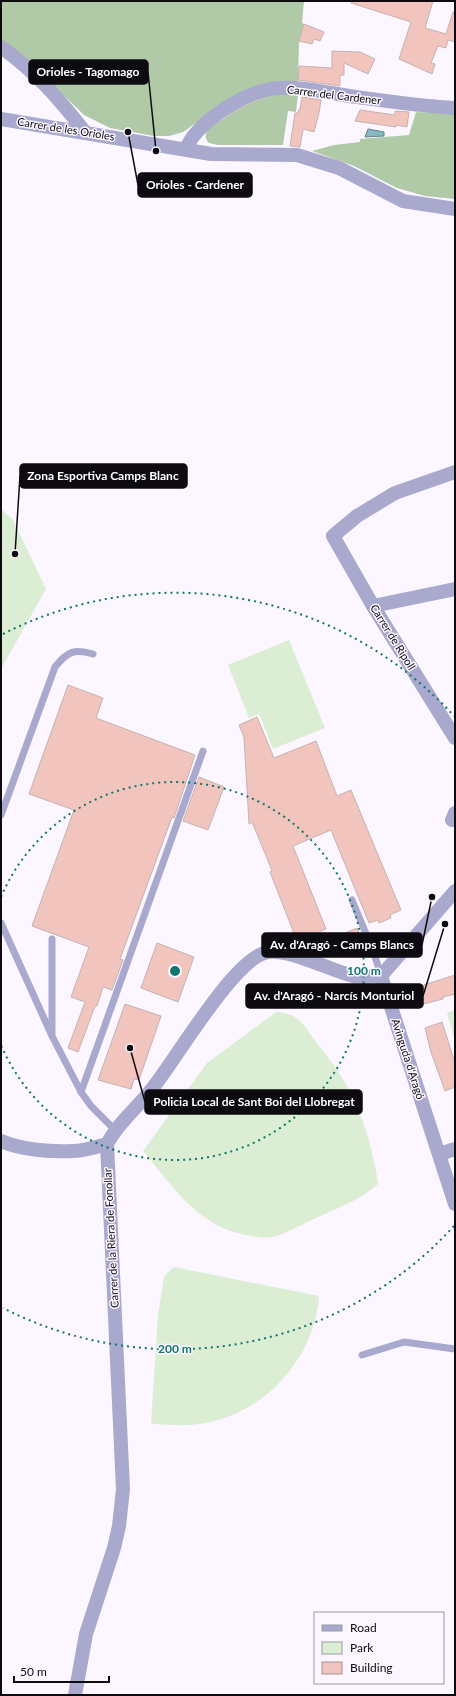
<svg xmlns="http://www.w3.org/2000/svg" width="456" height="1696" viewBox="0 0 456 1696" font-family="Lato,sans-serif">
<rect width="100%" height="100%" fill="#fbf6ff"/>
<g fill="#dbeed3">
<path d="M1 509 13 520 46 589 1 669Z"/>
<path d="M289 640 325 728 273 749 259 714 249 718 228 665Z"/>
<path d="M455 1010V1041L447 1013Z"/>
<path d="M276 1012C301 1013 305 1028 319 1046 326 1055 333 1063 339 1073 360 1105 373 1146 378 1184 361 1200 335 1209 314 1219 300 1225 286 1234 272 1237 261 1239 252 1236 241 1234 195 1223 173 1186 143 1151L207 1063Z"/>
<path d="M174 1267 319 1296C315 1354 271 1407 214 1421 193 1427 173 1425 151 1424L158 1315 164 1277 167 1273Z"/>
</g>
<g fill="#b0c9a7">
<path d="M1 1H304L302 23 304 24 299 41 298 83 233 97 183 132 169 136H154L110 128 84 115 44 76 1 41Z"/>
<path d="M285 94 298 95 296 112 288 111 283 145H218L209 143C204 138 205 133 209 128 235 111 253 97 285 94Z"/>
<path d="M416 112 455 114V199L425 196 397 188 354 166 312 151 334 145 360 142V139L409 135Z"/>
</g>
<path fill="#87b8c1" stroke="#63848c" d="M368 129 384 132V136L365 137Z"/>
<g fill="#f2c4be" stroke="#c4b3b1">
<path d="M351 1H433L425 28 446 34 453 12H455V42L448 40 446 48 438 46 431 63 435 64 432 74 399 59 411 22 351 3Z"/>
<path d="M304 24 324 32 320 41 314 39 312 44 299 41Z"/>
<path d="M332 51 360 52 375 59 368 74 344 63V75H340V86L298 80 299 66 332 68Z"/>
<path d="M302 97 321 100 319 113 314 132 303 129 300 147 290 146 295 113H298L299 109H300Z"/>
<path d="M360 110 395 115V111L409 112 407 127 396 125V127L355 121Z"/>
<path d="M68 685 103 698 96 718 195 755 174 818 172 817 120 959 123 960 112 990 103 987 97 1006H95L78 1052 68 1048 85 1002 71 997 89 947 32 926 74 810 29 794Z"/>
<path d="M257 717 274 758 316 741 337 796 351 790 401 910 390 915 391 918 379 923 378 920 369 923 331 830 293 846 326 929 297 941 270 872 272 871 269 863 252 822 249 824 244 737 239 725Z"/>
<path d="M199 777 224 787 208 830 183 821Z"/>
<path d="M357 928 361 938 336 948 332 938Z"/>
<path d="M157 943 194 957 178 1002 141 988Z"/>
<path d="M455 975V994L443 997V999L419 1005 414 988Z"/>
<path d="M125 1004 161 1016 139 1080 134 1079 131 1089 98 1080Z"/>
<path d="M442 1022 455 1063V1087L445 1091 431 1052 425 1028Z"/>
</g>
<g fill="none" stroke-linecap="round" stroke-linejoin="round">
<g stroke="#a9a9cd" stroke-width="7">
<path d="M1 815 55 667C67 652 74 648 93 654"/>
<path d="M352 900 374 953 381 976"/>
<path d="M1 923 52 1036 81 1092 91 1106 115 1130"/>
<path d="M52 939V1034"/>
<path d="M81 1092 203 751"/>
<path d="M362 1355 404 1342 455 1349"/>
</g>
<g stroke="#a9a9cd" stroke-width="14">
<path d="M1 47C36 72 59 99 85 132"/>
<path d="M1 119 211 154 297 155 339 168 403 201 455 209"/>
<path d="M186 148C189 143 192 137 196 133 212 114 247 93 271 89 297 85 324 92 349 96 385 101 419 106 455 108"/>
<path d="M455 472 395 493 357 516 333 536 373 606 455 738"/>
<path d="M373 606 455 589"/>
<path d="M452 820 455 813"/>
<path d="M381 976 455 1204"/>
<path d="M381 976 455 891"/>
<path d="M1 1141C21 1150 51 1152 73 1151 84 1151 96 1147 107 1144"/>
<path d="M440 1154 455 1149"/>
<path d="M75 1695 86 1634 114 1548 119 1526 123 1489 107 1144C118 1123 136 1109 151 1090 174 1063 236 954 269 952 293 950 329 970 353 976 362 977 372 976 381 976"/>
</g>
</g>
<g fill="none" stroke="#0f766e" stroke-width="2" stroke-dasharray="2 4">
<path d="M1 897A189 189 0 1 1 1 1045"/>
<path d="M454 1226A378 378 0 0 1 3 1308M3 634A378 378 0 0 1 454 716"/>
</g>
<g text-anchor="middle" stroke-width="3" stroke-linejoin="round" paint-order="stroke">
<g font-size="11" fill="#0e0b10" stroke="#fbf6ff">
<text transform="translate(334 95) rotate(7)" y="4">Carrer del Cardener</text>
<text transform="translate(66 129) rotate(9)" y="4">Carrer de les Orioles</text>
<text transform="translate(393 637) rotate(58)" y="4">Carrer de Ripoll</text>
<text transform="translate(408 1059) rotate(72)" y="4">Avinguda d'Aragó</text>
<text transform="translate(111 1238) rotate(-93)" y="4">Carrer de la Riera de Fonollar</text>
</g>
</g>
<circle cx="175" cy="971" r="6" fill="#0f766e" stroke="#fbf6ff" stroke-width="2"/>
<g font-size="12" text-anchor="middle" font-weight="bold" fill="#0f766e" stroke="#fbf6ff" stroke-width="3" stroke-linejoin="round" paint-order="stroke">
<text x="364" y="975">100 m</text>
<text x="175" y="1353">200 m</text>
</g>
<path fill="none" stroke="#0e0b10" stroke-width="1.5" d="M156 151L148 72M128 132L138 185M15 554L20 476M432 897L422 945M445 924L423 996M130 1048L145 1102"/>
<g fill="#0e0b10" stroke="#fbf6ff" stroke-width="1.5">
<circle cx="156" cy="151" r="4"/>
<circle cx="128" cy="132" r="4"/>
<circle cx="15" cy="554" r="4"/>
<circle cx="432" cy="897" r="4"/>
<circle cx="445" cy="924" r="4"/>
<circle cx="130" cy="1048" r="4"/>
</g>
<g fill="#0e0b10" stroke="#0e0b10" stroke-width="1.5">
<rect x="29" y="60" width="119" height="24" rx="4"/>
<rect x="138" y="173" width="114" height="24" rx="4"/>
<rect x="20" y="464" width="167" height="24" rx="4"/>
<rect x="262" y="933" width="160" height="24" rx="4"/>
<rect x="246" y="984" width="177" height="24" rx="4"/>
<rect x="145" y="1090" width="217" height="24" rx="4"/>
</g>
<g font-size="12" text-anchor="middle" font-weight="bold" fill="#fff">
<text x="88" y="76">Orioles - Tagomago</text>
<text x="195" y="189">Orioles - Cardener</text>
<text x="103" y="480">Zona Esportiva Camps Blanc</text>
<text x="342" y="949">Av. d'Aragó - Camps Blancs</text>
<text x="334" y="1000">Av. d'Aragó - Narcís Monturiol</text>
<text x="254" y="1106">Policia Local de Sant Boi del Llobregat</text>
</g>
<rect width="456" height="1696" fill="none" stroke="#0e0b10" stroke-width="4"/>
<rect x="314" y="1612" width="130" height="72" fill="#fbf6ff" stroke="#9c989f"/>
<rect x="322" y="1625" width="20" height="6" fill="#a9a9cd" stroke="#9c989f"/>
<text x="350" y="1632" font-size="12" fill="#0e0b10">Road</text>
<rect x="322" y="1642" width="20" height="12" fill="#dbeed3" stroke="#9c989f"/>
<text x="350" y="1652" font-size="12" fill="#0e0b10">Park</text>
<rect x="322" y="1662" width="20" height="12" fill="#f2c4be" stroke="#9c989f"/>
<text x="350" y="1672" font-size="12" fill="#0e0b10">Building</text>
<path d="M14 1676v6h95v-6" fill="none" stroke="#0e0b10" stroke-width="2"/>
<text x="20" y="1676" font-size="12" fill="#0e0b10" stroke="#fbf6ff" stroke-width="3" paint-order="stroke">50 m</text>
</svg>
